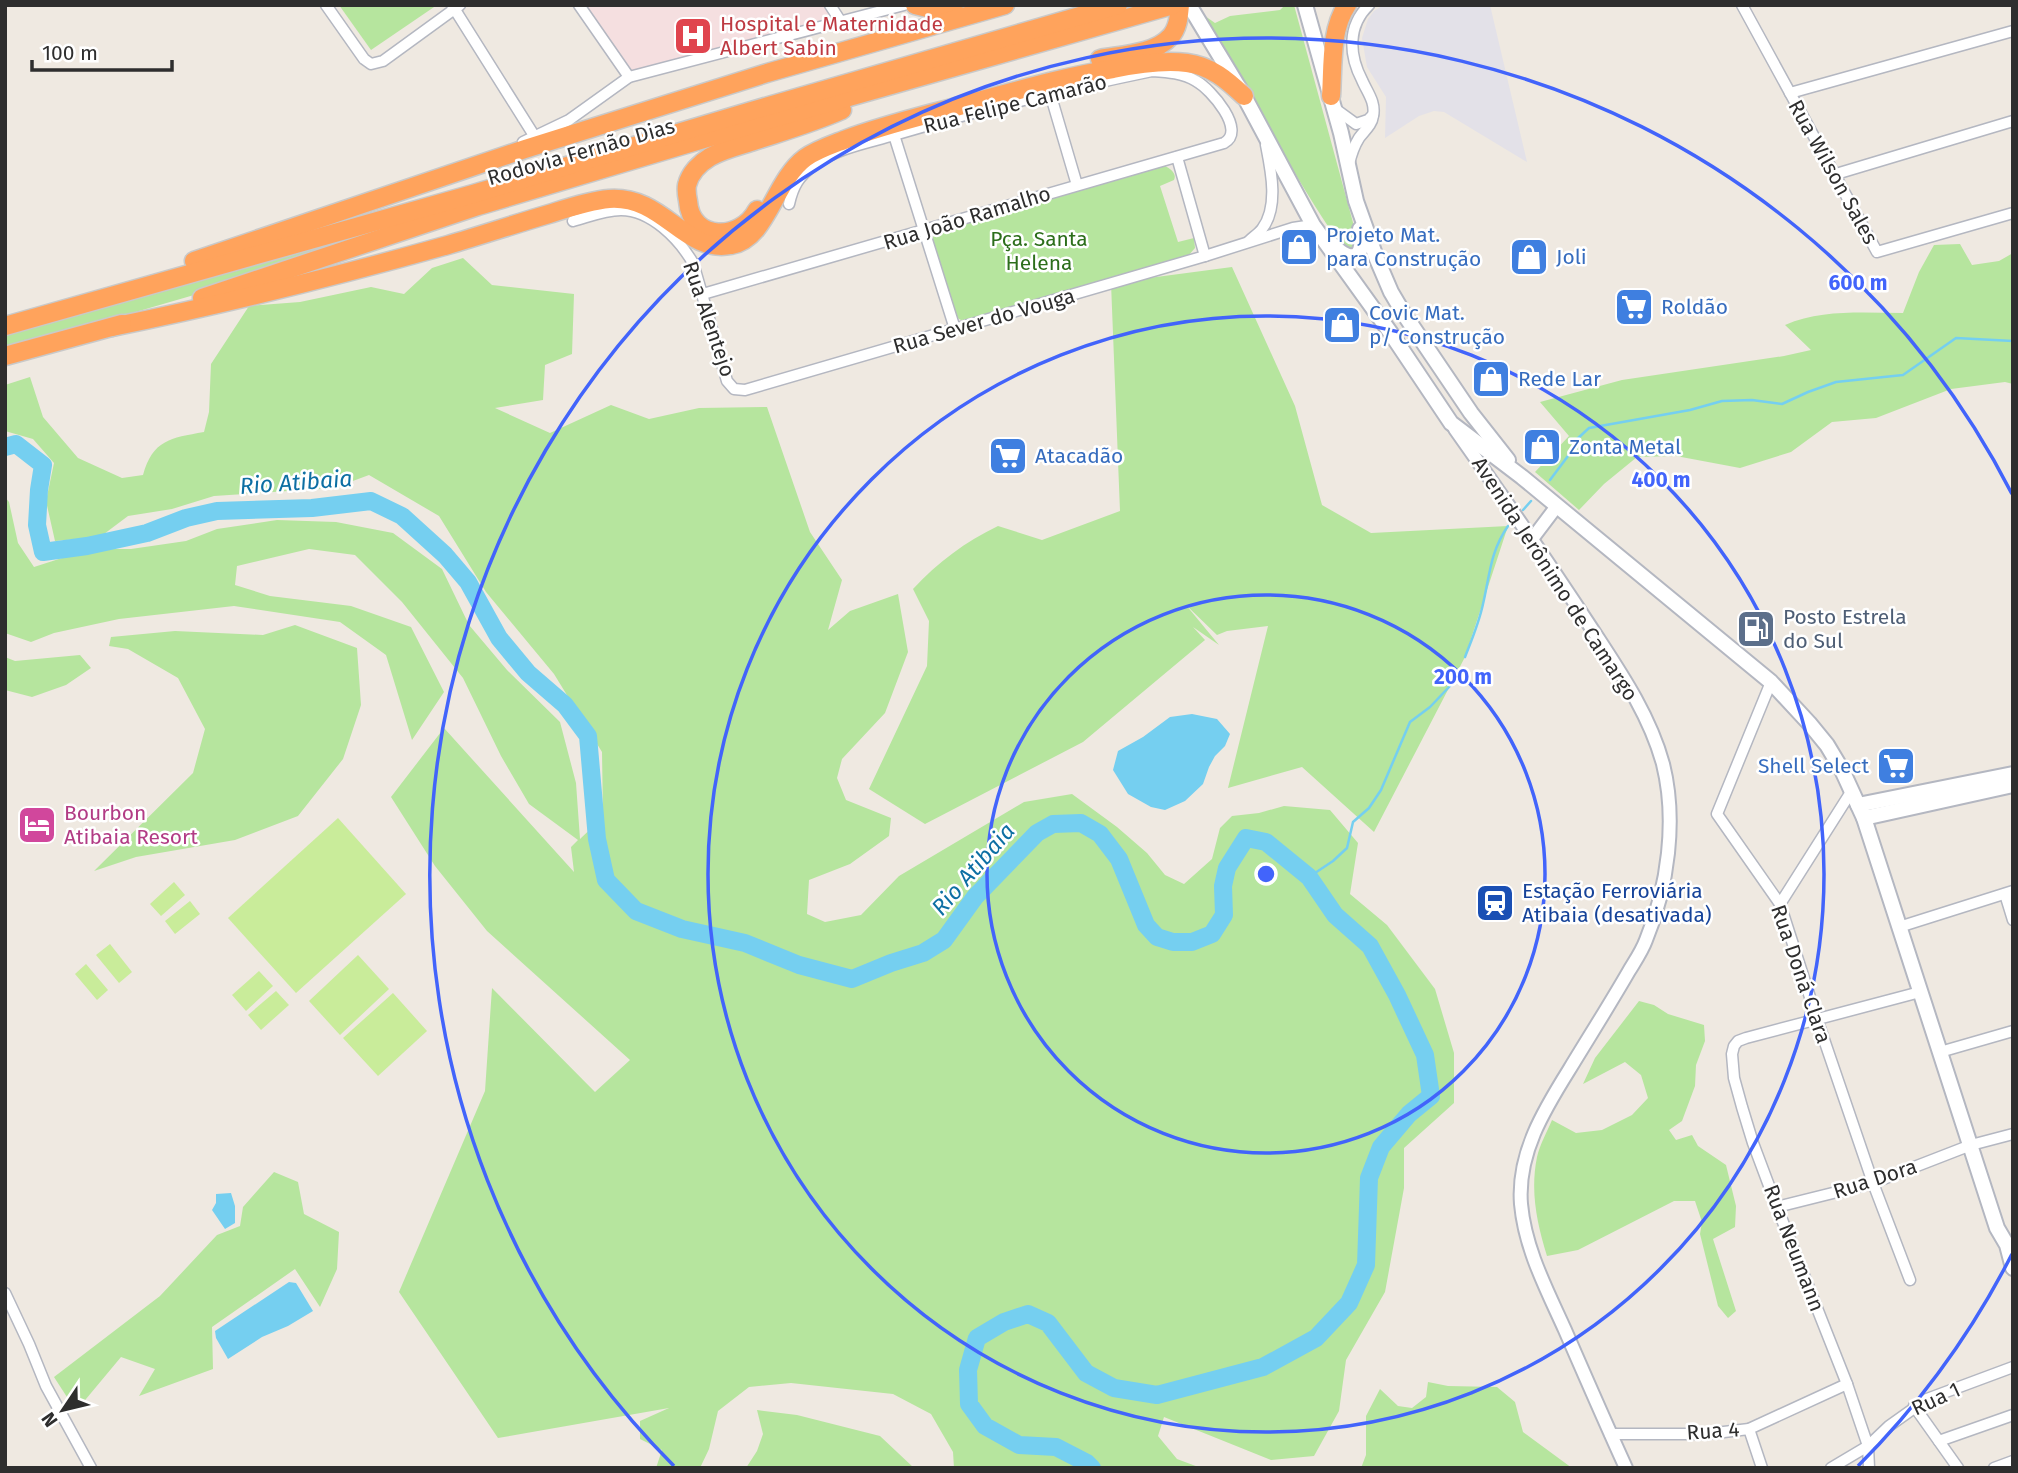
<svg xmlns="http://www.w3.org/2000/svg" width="2018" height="1473" viewBox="0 0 2018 1473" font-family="'Fira Sans',sans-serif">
<rect width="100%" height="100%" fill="#efe9e1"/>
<path fill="#e3e1e8" d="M1383 5H1490L1527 162 1444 112 1434 111 1419 116 1385 138 1386 97 1367 67 1362 38 1368 19 1374 11Z"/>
<path fill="#f5dfe0" d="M579 5H830L841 22 629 77Z"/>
<g fill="#b6e59e">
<path d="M339 5H437L371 50Z"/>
<path d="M1285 5H1294L1358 241 1356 248 1344 250C1292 175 1250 94 1205 16L1215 23 1230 16 1280 10Z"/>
<path d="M1165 166C1171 169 1177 174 1174 180L1160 186 1178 242 1194 238 1195 248 1188 256 974 319 961 320 954 316 932 244V238L937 232Z"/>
<path d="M446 208 225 286 5 350V335Z"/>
<path d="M1960 244 1972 265 1999 261 2013 253V384L2005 382 1951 389 1876 418 1832 422 1791 452 1740 468 1676 456 1637 457 1604 484 1579 510 1535 472 1569 436 1540 402 1622 380 1784 356 1811 350 1785 325C1822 309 1864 313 1903 313L1919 272 1934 245Z"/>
<path d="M463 258 492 285 574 294 572 354 545 365 543 400 495 408 550 433 611 405 649 419 699 408 767 407 810 532 842 580 828 630 850 611 898 594 908 652 885 713 842 759 837 778 846 800 891 818 889 836 850 864 809 880 807 914 825 922 861 915 899 876 1024 802 1072 794 1117 827 1147 853 1165 875 1184 884 1212 859 1220 828 1232 816 1259 813 1284 806 1330 810 1358 843 1350 894 1387 925 1435 989 1454 1053V1103L1404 1148V1188L1385 1292 1346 1360 1339 1411 1314 1456 1271 1460 1164 1417 1158 1436 1177 1459 1201 1468H954L953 1452 931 1414 893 1394 791 1383 749 1387 718 1411 709 1449 700 1468H656L662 1450 640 1439V1421L669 1408 498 1438 399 1292 485 1091 492 988 595 1092 630 1060 487 931 435 866 391 797 444 728 574 872 571 847 578 840 529 804 501 756 463 678 402 602 355 555 309 549 237 566 235 585 270 596 351 606 411 627 444 692 412 740 386 655 340 622 234 606 119 619 54 633 31 642 5 633V497L9 502 18 543 34 567 90 549H131L186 541 217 529 277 520 336 522 393 533 442 569 469 625 507 670 560 722 576 783 580 839 603 817 602 752 554 674 486 592 439 516 369 475 334 488 214 496 172 509 128 516 100 537 55 541 46 501 54 463 33 439 5 431V385L30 377 43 417 78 458 122 478 143 475C153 440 170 438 204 432L209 412 211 364 249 306 300 302 371 287 404 294 432 268Z"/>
<path d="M1232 267 1295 406 1322 505 1371 533 1508 526 1465 657 1374 832 1302 767 1228 788 1268 626 1227 631 1217 635 1186 605 1219 645 1193 627 1205 640 1083 742 925 824 869 789 927 666 929 621 913 589C938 562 965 542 998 526L1042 540 1120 511 1111 283Z"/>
<path d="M295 625 357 648 361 705 343 759 298 816 235 840 136 857 94 871 193 773 205 729 178 678 128 649 109 646 111 637 175 631 263 635Z"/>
<path d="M80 655 91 668 66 685 32 697 5 690V657L15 661Z"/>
<path d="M1639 1001 1654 1005 1668 1014 1704 1025 1705 1041 1696 1065 1695 1086 1682 1121 1669 1130 1676 1140 1692 1135 1698 1146 1726 1165 1736 1206 1735 1227 1713 1239 1736 1311 1728 1318 1718 1306 1700 1234 1702 1222 1695 1201H1674L1578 1250 1547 1256C1537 1223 1530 1192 1537 1157 1540 1144 1547 1132 1552 1120L1576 1133 1602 1130 1632 1115 1648 1098 1641 1075 1625 1062 1583 1084 1595 1058Z"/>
<path d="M274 1172 298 1182 304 1214 339 1232 337 1269 320 1307 295 1269 212 1327 213 1369 139 1396 155 1369 121 1357 76 1411 54 1377 160 1296 217 1235 240 1226 243 1207Z"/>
<path d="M1428 1382 1448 1386 1497 1387 1515 1402 1523 1432 1572 1468H1361L1366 1455V1416L1380 1389 1398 1406 1412 1408 1426 1397Z"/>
<path d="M757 1410 797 1415 880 1436 914 1468H746L757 1451 763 1434Z"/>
</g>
<g fill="#c9ec9a">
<path d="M338 818 406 894 296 993 228 918Z"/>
<path d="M174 882 185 895 161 916 150 904Z"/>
<path d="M190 901 200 914 175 934 165 921Z"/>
<path d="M110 944 132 972 119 983 96 955Z"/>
<path d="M358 955 389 989 340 1035 309 1001Z"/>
<path d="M86 964 108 990 97 1000 75 974Z"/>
<path d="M259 971 273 986 246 1011 232 995Z"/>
<path d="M276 991 289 1005 261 1030 248 1015Z"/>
<path d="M393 993 427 1031 378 1076 343 1038Z"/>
</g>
<g fill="#75cff0">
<path d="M1192 714 1217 719 1230 734 1225 746 1215 756 1209 767 1203 784 1185 801 1165 810 1151 807 1128 794 1113 770 1118 751 1143 737 1170 717Z"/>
<path d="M231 1193 235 1206V1223L225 1229 212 1210 216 1203V1194Z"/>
<path d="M289 1282 296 1283 313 1311 288 1326 262 1337 228 1359 216 1338 215 1331Z"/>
</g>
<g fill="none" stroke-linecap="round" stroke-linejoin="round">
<g stroke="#75cff0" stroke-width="2.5">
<path d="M1550 480 1568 456 1576 440 1589 428 1690 410 1722 401 1752 400 1782 404 1808 392 1836 382 1903 375 1956 338 2013 341"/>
<path d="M1523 510 1531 501"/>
<path d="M1465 657C1472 639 1479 623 1483 604 1490 574 1490 552 1508 526"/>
<path d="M1309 877 1333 861 1347 848 1353 822 1369 808 1381 790 1410 722 1430 707 1450 686 1457 670"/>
</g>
<path stroke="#75cff0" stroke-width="18" d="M5 447 16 444 43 465 39 490 37 525 43 552 87 546 147 533 186 518 217 511 312 508 371 501 402 516 445 555 468 582 499 638 528 673 565 705 588 736 597 839 606 880 636 911 682 929 745 943 799 965 852 979 891 963 923 953 944 940 975 897 1037 833 1053 824 1081 823 1100 834 1119 859 1146 925 1157 937 1173 942H1192L1212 934 1224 915 1223 886 1227 868 1246 838 1266 842 1309 877 1335 915 1370 946 1397 995 1425 1055 1431 1096 1409 1114 1381 1147 1369 1178 1366 1265 1349 1303 1316 1338 1263 1367 1157 1395 1114 1388 1086 1373 1048 1323 1028 1314 1004 1322 977 1338 968 1370 969 1404 985 1426 1019 1445 1056 1447 1087 1463 1092 1468"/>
<defs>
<g id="minor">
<path d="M326 5 364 59 371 64 383 61 460 5"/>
<path d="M452 5 535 137"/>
<path d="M579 5 629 77"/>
<path d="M830 5 841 22"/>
<path d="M1742 5 1877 252 2013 213"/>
<path d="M1050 93 1077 185"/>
<path d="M1790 93 2013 31"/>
<path d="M1334 108 1356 124 1368 120 1373 115"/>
<path d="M894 135 955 329"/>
<path d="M523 142 569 120 629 77 904 5"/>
<path d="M1177 157 1205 256"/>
<path d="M1349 164C1351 155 1354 146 1359 138 1364 131 1372 125 1373 116 1376 102 1367 92 1362 80 1349 55 1347 26 1369 5"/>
<path d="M1836 174 2013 121"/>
<path d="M573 221C588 217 604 210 621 210 651 210 679 239 693 263L727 381 734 389 745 390 1205 256 1293 228 1313 225"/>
<path d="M1249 241C1253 237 1258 234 1262 229 1279 207 1271 170 1266 145"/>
<path d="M703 294 1224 143C1247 131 1211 89 1196 81 1183 73 1168 72 1152 71 1065 89 979 110 894 135 867 143 837 148 814 165 799 176 793 186 789 204"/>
<path d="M1771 682 1717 814 1780 904 1817 1019 1873 1183 1910 1280"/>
<path d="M2005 894 2013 920"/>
<path d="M1780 904 1851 792"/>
<path d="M1899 927 2013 891"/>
<path d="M1940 1052 2013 1031"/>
<path d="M1777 1207 1873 1183 1971 1145 2013 1134"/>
<path d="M5 1293 29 1344 46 1386 91 1468"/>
<path d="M1914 1406 1958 1468"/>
<path d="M1749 1429 1762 1468"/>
<path d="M1610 1434H1707L1749 1429 1847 1384"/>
<path d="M1939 1441 2013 1415"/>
<path d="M1831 1468 1868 1446 1889 1426 1927 1399 2013 1367"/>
<path d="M1869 1468 1868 1446 1847 1384 1777 1207 1753 1143 1742 1107 1734 1078 1732 1054 1734 1046 1738 1041 1746 1038 1920 992"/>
<path d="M1994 1468 2013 1461"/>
</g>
<g id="tertiary">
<path d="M1455 429C1501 494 1546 559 1590 626 1618 669 1649 713 1663 764 1677 820 1668 887 1646 940 1642 951 1635 961 1629 971 1610 1004 1589 1037 1569 1070 1544 1110 1517 1154 1521 1204 1525 1249 1547 1290 1565 1330 1585 1376 1605 1422 1626 1468"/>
<path d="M1532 539 1557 506"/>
</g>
<g id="secondary">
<path d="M1189 5 1244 96 1313 225 1390 332 1451 423 1522 477 1771 682 1809 723 1827 745 1842 770 1864 818 1997 1228 2007 1245 2013 1268"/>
<path d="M1305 5 1341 133 1356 201 1376 257 1391 292 1404 314 1471 413 1508 460"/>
<path d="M1333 245C1353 266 1366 256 1360 229"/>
<path d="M1858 805 2013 774"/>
<path d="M1864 818 2013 785"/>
</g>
<g id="motorway">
<path d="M915 5 960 16"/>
<path d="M1100 59C1121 55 1155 54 1170 37 1178 29 1179 16 1180 5"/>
<path d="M1331 96C1333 67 1330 30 1347 5"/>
<path d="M757 210C741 241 691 242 688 201 687 196 686 190 687 185 690 173 700 163 710 157 722 150 738 146 751 142 781 132 813 123 842 110"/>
<path d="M194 261 525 149 767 73 1005 5"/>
<path d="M202 298 478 206 754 124 1173 5"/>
<path d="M5 326 473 194 751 111 1118 5"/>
<path d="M112 327C225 304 337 276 448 245 482 235 515 224 549 214 568 208 588 201 609 199 664 195 684 254 731 245 767 239 774 181 805 158 816 150 831 145 844 140 883 125 923 116 963 105 1013 92 1062 77 1113 69 1137 64 1162 60 1187 63 1211 66 1227 80 1244 96"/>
<path d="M5 356 122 324"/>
</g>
</defs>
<use href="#minor" stroke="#b4b7c1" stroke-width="13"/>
<use href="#tertiary" stroke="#b4b7c1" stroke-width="16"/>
<use href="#secondary" stroke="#b4b7c1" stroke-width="18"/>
<use href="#motorway" stroke="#c9c9c9" stroke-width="21"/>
<use href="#minor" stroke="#fff" stroke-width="10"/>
<use href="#tertiary" stroke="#fff" stroke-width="12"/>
<use href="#secondary" stroke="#fff" stroke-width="14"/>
<use href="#motorway" stroke="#ffa35c" stroke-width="18"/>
</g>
<g fill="none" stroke="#4264fb" stroke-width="3.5">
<circle cx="1266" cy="874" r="279"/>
<circle cx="1266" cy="874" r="558"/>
<path d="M2012 1254A837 837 0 0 1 1858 1466M674 1466A837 837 0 1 1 2012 494"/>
</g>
<defs>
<symbol id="hospital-square" viewBox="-11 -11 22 22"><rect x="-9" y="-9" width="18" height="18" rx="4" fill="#e0444e" stroke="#fff"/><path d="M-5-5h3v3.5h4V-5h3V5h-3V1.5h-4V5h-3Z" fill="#fff"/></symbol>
<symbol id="shop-square" viewBox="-11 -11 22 22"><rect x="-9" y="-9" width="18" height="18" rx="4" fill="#3f7fe0" stroke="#fff"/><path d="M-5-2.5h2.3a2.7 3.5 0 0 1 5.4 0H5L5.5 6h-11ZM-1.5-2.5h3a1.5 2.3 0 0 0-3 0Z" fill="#fff"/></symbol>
<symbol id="supermarket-square" viewBox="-11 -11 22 22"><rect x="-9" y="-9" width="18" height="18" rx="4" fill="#3f7fe0" stroke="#fff"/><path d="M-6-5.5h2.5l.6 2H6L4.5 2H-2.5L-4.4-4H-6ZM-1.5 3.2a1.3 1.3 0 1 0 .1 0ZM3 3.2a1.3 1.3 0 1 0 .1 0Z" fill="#fff"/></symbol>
<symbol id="fuel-square" viewBox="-11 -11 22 22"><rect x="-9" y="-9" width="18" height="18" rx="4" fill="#5c6f8a" stroke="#fff"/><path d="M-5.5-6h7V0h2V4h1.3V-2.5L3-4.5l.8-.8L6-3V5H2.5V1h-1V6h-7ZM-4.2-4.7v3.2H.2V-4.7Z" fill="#fff"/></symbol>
<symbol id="hotel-square" viewBox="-11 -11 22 22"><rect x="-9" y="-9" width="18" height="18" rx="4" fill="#d1479c" stroke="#fff"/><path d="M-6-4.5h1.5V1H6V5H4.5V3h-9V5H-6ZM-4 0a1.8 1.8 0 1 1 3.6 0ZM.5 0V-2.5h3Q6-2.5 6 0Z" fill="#fff"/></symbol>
<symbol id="station-square" viewBox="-11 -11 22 22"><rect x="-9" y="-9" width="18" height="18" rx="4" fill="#1a4fb4" stroke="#fff"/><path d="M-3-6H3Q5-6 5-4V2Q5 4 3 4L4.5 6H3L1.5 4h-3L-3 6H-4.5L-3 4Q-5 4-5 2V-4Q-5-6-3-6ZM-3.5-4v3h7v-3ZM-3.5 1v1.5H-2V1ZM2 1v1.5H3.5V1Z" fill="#fff"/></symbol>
</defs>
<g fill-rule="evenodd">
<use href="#hospital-square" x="671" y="14" width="44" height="44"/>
<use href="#shop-square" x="1277" y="225" width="44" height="44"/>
<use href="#shop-square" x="1507" y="235" width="44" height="44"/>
<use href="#supermarket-square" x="1612" y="285" width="44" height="44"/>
<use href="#shop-square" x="1320" y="303" width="44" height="44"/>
<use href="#shop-square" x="1469" y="357" width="44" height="44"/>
<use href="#shop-square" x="1520" y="425" width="44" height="44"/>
<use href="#supermarket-square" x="986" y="434" width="44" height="44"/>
<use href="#fuel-square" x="1734" y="607" width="44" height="44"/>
<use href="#supermarket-square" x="1874" y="744" width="44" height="44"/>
<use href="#hotel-square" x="15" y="803" width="44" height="44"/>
<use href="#station-square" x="1473" y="881" width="44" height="44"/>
</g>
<g text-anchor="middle" stroke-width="5" stroke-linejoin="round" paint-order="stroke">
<g font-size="21" fill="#be3a42" stroke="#fff" text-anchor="start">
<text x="720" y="31">Hospital e Maternidade<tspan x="720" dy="24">Albert Sabin</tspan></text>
</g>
<g font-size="21" fill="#2e2e2e" stroke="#fff">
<text transform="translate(1015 104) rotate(-14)" y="7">Rua Felipe Camarão</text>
<text transform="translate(581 152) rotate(-16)" y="7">Rodovia Fernão Dias</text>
<text transform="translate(1833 172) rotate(61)" y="7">Rua Wilson Sales</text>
<text transform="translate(967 218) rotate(-17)" y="7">Rua João Ramalho</text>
<text transform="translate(709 319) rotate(71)" y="7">Rua Alentejo</text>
<text transform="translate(984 321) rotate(-16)" y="7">Rua Sever do Vouga</text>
<text transform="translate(1555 579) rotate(57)" y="7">Avenida Jerônimo de Camargo</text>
<text transform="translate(1801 974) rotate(71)" y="7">Rua Doná Clara</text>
<text transform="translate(1875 1179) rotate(-18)" y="7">Rua Dora</text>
<text transform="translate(1794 1248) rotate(69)" y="7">Rua Neumann</text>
<text transform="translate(1936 1399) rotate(-25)" y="7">Rua 1</text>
<text transform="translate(1713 1431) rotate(-4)" y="7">Rua 4</text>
</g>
<g font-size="21" fill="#366cbe" stroke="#fff" text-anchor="start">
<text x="1326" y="242">Projeto Mat.<tspan x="1326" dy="24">para Construção</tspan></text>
<text x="1556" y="264">Joli</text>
<text x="1661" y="314">Roldão</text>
<text x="1369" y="320">Covic Mat.<tspan x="1369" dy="24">p/ Construção</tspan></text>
<text x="1518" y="386">Rede Lar</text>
<text x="1569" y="454">Zonta Metal</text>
<text x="1035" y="463">Atacadão</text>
<text x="1869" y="773" text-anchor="end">Shell Select</text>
</g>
<g font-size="21" fill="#2c6e1b" stroke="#fff">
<text x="1039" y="246">Pça. Santa<tspan x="1039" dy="24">Helena</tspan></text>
</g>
<g font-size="21" fill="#4e5e75" stroke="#fff" text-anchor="start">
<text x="1783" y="624">Posto Estrela<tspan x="1783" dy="24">do Sul</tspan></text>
</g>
<g font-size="21" fill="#b23c85" stroke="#fff" text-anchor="start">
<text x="64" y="820">Bourbon<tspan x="64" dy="24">Atibaia Resort</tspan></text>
</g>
<g font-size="21" fill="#164399" stroke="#fff" text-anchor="start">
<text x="1522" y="898">Estação Ferroviária<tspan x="1522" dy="24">Atibaia (desativada)</tspan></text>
</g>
<g font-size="23" font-style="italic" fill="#0d6fa3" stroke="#fff">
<text transform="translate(296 482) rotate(-4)" y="8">Rio Atibaia</text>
<text transform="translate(973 869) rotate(-49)" y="8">Rio Atibaia</text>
</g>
</g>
<circle cx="1266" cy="874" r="10" fill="#4264fb" stroke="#fff" stroke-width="3.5"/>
<g font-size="21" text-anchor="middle" font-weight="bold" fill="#4264fb" stroke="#fff" stroke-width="5" stroke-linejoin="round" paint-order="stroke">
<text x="1858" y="290">600 m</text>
<text x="1661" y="487">400 m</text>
<text x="1463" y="684">200 m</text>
</g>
<rect width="2018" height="1473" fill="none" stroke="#2e2e2e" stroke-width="14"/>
<g transform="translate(63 1410) rotate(235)" stroke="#ffffff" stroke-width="5" paint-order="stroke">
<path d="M0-5L12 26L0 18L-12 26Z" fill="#2e2e2e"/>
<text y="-10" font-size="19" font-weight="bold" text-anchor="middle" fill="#2e2e2e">N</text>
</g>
<path d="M32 60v10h140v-10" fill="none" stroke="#2e2e2e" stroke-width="3.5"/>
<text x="42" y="60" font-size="21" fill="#2e2e2e" stroke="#ffffff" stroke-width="5" paint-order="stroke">100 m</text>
</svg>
